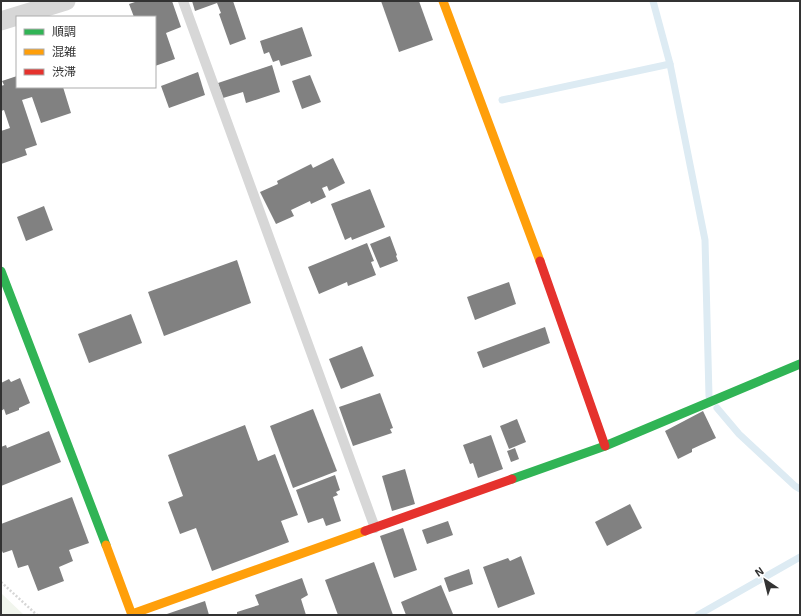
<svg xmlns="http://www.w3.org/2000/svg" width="801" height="616" viewBox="0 0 801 616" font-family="'Exo 2','Noto Sans JP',sans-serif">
<rect width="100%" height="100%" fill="#fff"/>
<path fill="#f1f5ed" d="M1 593 24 615H1Z"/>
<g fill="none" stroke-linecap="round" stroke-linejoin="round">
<g stroke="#ddebf3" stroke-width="7">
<path d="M653 1 670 64"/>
<path d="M502 100 670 64 705 240 709 396"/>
<path d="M717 408 739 434 795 486 800 489"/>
<path d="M698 615 800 557"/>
</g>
</g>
<g fill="#818181">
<path d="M138 1H172L181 27 166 33 175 59 155 66V17H134L129 4Z"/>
<path d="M192 1H233L246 39 230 45 219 14 221 13 217 3 195 11Z"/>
<path d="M381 1H419L433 40 399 52Z"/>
<path d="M302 27 312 56 281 66 279 60 273 62 269 52 264 54 260 41Z"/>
<path d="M272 65 280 92 246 103 243 92 223 98 218 83Z"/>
<path d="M198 72 205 95 169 108 161 86Z"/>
<path d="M310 75 321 102 302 109 292 81Z"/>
<path d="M17 76V87H63L71 113 41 123 32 97 22 100 37 145 25 149 27 155 1 164V131L10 128 4 110 1 111V86L4 85 2 81Z"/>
<path d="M333 158 345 183 329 191 327 186 322 188 326 197 311 204 310 201 291 210 294 216 276 224 260 192 278 184 277 181 311 164 313 168Z"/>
<path d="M370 189 385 227 352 240 351 237 345 240 331 204Z"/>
<path d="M44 206 53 230 26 241 17 217Z"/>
<path d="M390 236 397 255 396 256 398 261 380 268 370 244Z"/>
<path d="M367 243 374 261 371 262 376 275 348 286 347 282 319 294 308 267Z"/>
<path d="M237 260 251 303 164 336 148 292Z"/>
<path d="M509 282 516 304 475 320 467 297Z"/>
<path d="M131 314 142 343 89 363 78 334Z"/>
<path d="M545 327 550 343 483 368 477 352Z"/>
<path d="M362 346 374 376 341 389 329 359Z"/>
<path d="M20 378 30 403 19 408V410L6 415 4 409 1 411V383L9 379 11 382Z"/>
<path d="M380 393 393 428 390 429 392 433 353 446 339 407Z"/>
<path d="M313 409 337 471 293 488 270 426Z"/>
<path d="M703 411 716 438 692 449V452L678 459 665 431Z"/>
<path d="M517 419 526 442 509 449 500 426Z"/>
<path d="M245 425 258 461 275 454 298 515 281 521 289 542 212 571 196 528 180 534 168 502 183 496 168 455Z"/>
<path d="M49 431 61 462 1 486V447L6 445 7 448Z"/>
<path d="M491 435 503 469 478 478 473 463 470 464 463 445Z"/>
<path d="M515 448 519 459 511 462 507 451Z"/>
<path d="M405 469 415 504 392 511 382 476Z"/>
<path d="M335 475 340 490 336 492 338 495 333 497 341 521 326 526 323 518 308 523 296 490Z"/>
<path d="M72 497 89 543 69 550 73 561 59 567 64 581 38 591 28 565 18 568 12 550 3 553 1 549V524Z"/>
<path d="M630 504 642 528 607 546 595 522Z"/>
<path d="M448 521 453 535 427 544 422 530Z"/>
<path d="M403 528 417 570 394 578 380 536Z"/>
<path d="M521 556 535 594 498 608 483 567 508 558 510 561Z"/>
<path d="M374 562 393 615H338L325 580Z"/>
<path d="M469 569 473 584 449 592 444 578Z"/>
<path d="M302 578 308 595 301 599 306 615H237V612L259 605 255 595Z"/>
<path d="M441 585 453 614 406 615 401 602Z"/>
<path d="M205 601 209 615H164Z"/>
</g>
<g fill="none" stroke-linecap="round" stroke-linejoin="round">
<path stroke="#d6d6d6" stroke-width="2.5" stroke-dasharray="2 2" stroke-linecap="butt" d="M1 582 37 615"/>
<path stroke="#d7d7d7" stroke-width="10" d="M183 1 375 528"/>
<path stroke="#d7d7d7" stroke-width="19" d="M1 21 66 1"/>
<g stroke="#30b455" stroke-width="9">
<path d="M1 271 106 545"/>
<path d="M512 479 605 446 800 364"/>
</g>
<g stroke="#ff9f0a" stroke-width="9">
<path d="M443 1 540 261"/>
<path d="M106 545 132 615"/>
<path d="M132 614 365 531"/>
</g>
<g stroke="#e5322d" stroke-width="9">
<path d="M540 261 605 446"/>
<path d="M365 531 512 479"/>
</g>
</g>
<rect width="801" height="616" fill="none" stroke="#333333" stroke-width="4"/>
<rect x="16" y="16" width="140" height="72" fill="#ffffff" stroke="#adadad"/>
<rect x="24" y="29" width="20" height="6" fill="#30b455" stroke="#adadad"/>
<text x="52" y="36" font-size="12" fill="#333333">順調</text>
<rect x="24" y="49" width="20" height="6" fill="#ff9f0a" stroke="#adadad"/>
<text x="52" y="56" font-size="12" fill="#333333">混雑</text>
<rect x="24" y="69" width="20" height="6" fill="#e5322d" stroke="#adadad"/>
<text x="52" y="76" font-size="12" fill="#333333">渋滞</text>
<g transform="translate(765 580) rotate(325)" stroke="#ffffff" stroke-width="3" paint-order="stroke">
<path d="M0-3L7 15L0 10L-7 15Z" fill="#333333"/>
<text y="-6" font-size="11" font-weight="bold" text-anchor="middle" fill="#333333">N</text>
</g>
</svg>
